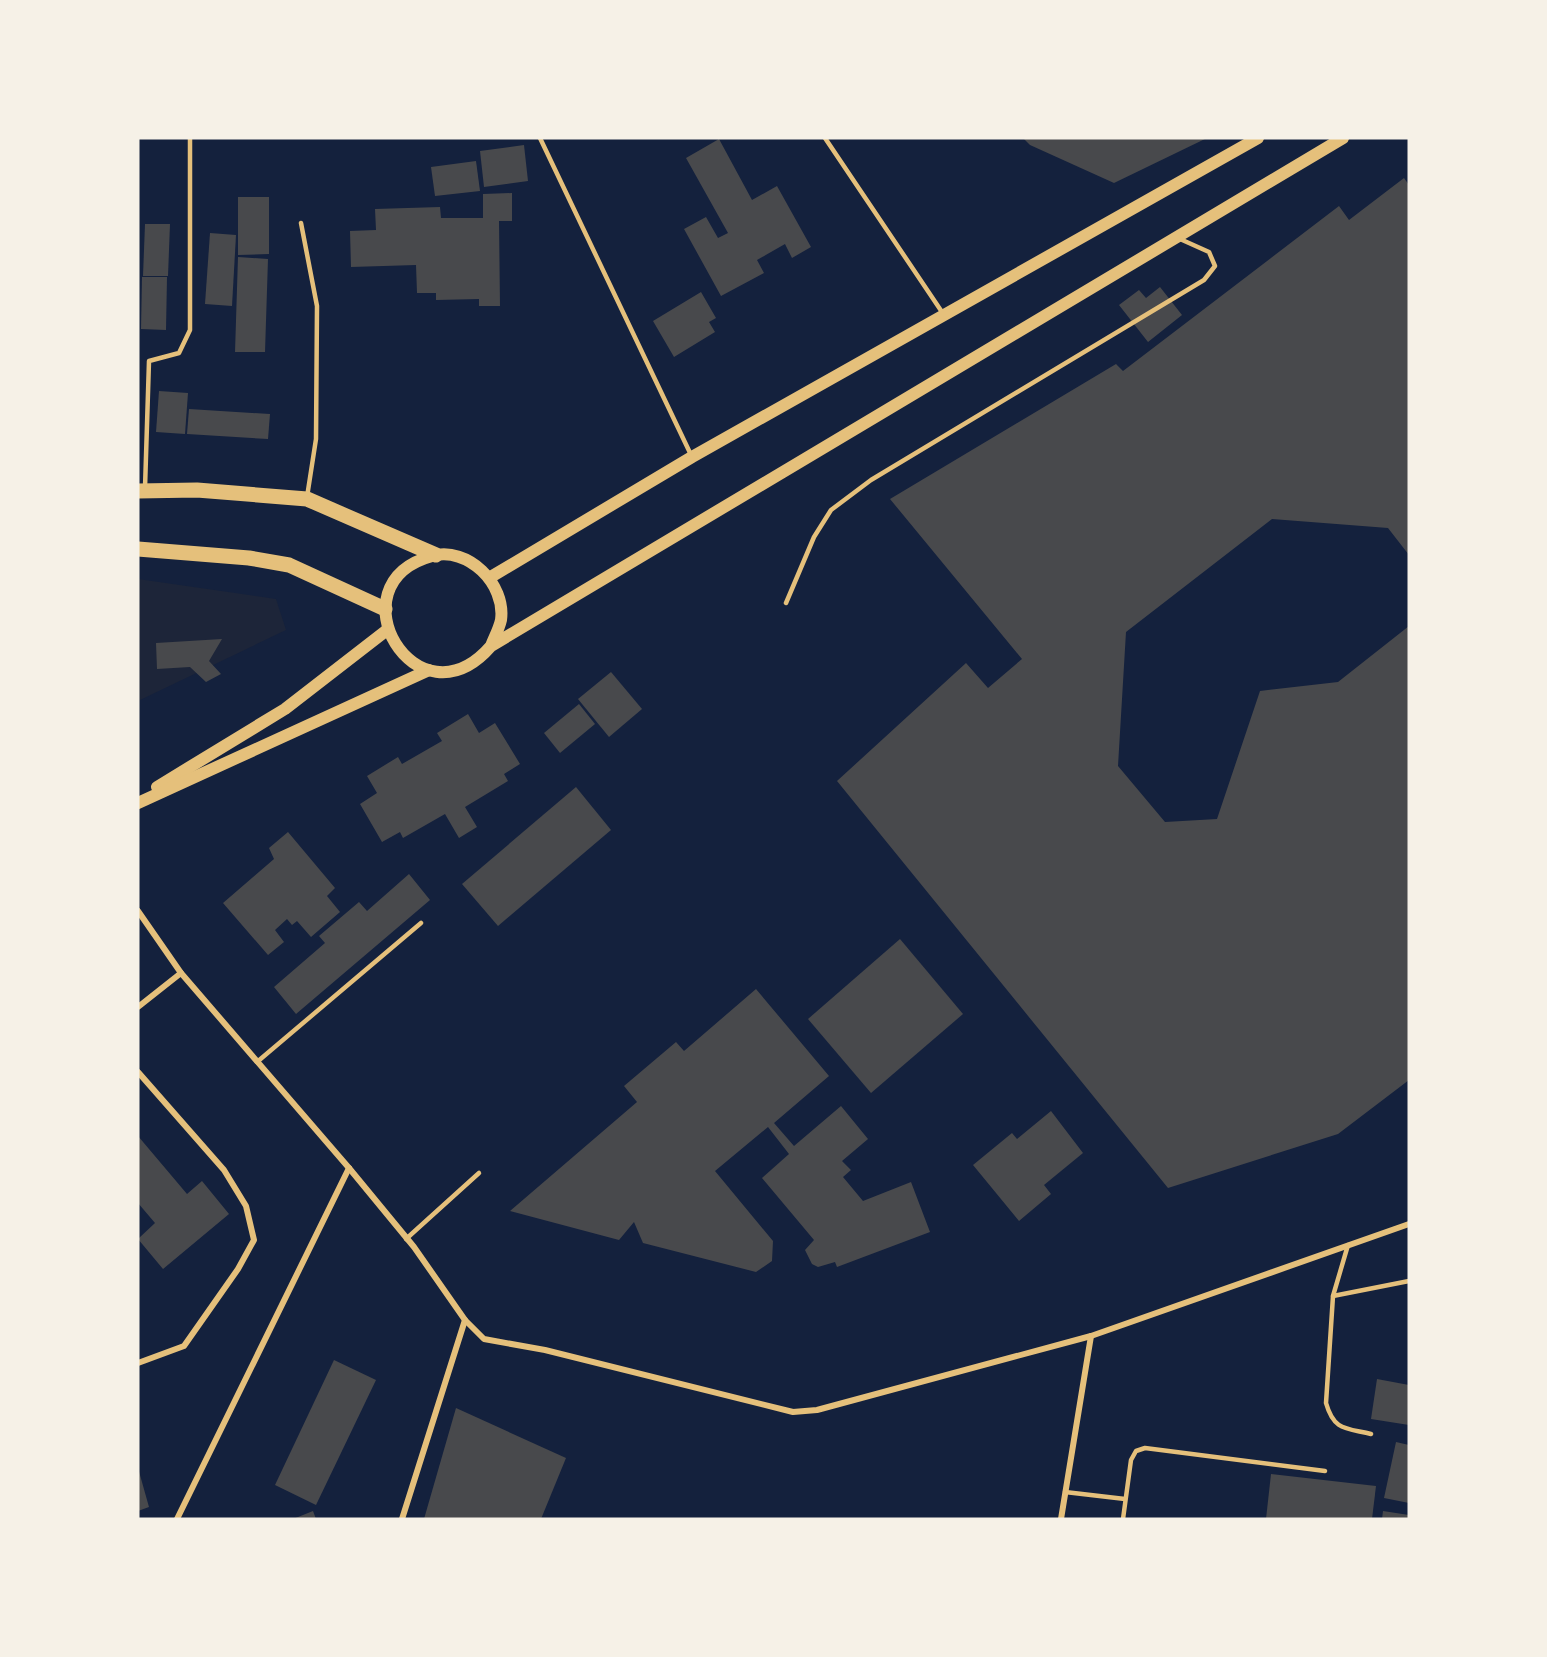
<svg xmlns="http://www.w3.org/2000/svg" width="1547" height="1657" viewBox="0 0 1547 1657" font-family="Barlow,sans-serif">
<rect width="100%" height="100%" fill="#14213d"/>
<path fill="#1d2539" d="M138 579 276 599 286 630 138 701Z"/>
<g fill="#48494c">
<path d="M1023 138H1207L1114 183 1030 145Z"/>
<path d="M719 139 752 200 777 186 811 247 792 258 785 244 757 260 764 273 721 296 684 229 706 217 718 238 728 233 686 158Z"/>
<path d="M524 145 528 181 484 187 480 151Z"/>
<path d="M476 161 480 191 435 196 431 167Z"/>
<path d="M1404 178 1409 185V555L1388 528 1272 519 1126 632 1118 766 1165 822 1217 819 1260 691 1338 682 1409 626V1080L1338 1134 1168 1188 837 781 966 663 988 688 1022 659 890 499 1116 364 1123 371 1339 206 1349 220Z"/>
<path d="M512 193V221H499L500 306H479V299L436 300V293H417L416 265 351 267 350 231 376 230 375 209 440 207 441 218H483V194Z"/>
<path d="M238 197H269V254L238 255Z"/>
<path d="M145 224H170L168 276H143Z"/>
<path d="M210 233 236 235 232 306 205 304Z"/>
<path d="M238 257 268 259 265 352H235Z"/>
<path d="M142 277H167L166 330 141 329Z"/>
<path d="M1160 287 1182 315 1148 342 1119 305 1139 290 1146 298Z"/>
<path d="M701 292 716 318 709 322 715 332 674 357 653 321Z"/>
<path d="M159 391 188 393 185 434 156 432Z"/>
<path d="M189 409 270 414 268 439 187 434Z"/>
<path d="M222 639 209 661 221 674 206 682 190 667 157 669 156 643Z"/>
<path d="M611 672 642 709 609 737 578 699Z"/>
<path d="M579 704 595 724 560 753 544 733Z"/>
<path d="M468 714 479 733 495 723 520 764 504 774 508 781 465 807 477 827 459 838 445 814 403 838 400 832 382 842 360 804 377 793 367 776 398 757 402 764 442 741 437 733Z"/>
<path d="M576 787 611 830 498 926 462 884Z"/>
<path d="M288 832 335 888 327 896 340 912 311 937 297 921 292 925 287 919 275 930 284 942 268 955 223 903 274 859 269 848Z"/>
<path d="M409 874 430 900 296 1014 274 987 325 943 319 936 359 902 367 911Z"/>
<path d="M900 939 963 1014 871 1093 808 1019Z"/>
<path d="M756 989 829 1076 774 1123 794 1146 841 1106 868 1139 842 1161 851 1170 843 1177 863 1201 911 1182 930 1232 837 1267 835 1262 818 1267 812 1264 805 1250 814 1240 762 1178 789 1154 768 1127 715 1171 773 1241 772 1261 756 1272 643 1243 634 1222 619 1240 510 1211 637 1102 624 1086 676 1042 684 1051Z"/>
<path d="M1051 1111 1083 1153 1044 1185 1051 1194 1019 1221 973 1165 1012 1133 1017 1139Z"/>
<path d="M138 1136 187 1194 202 1181 229 1214 163 1269 138 1239 155 1223 138 1203Z"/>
<path d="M334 1360 376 1380 316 1505 275 1485Z"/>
<path d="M1377 1379 1409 1385V1425L1371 1419Z"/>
<path d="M456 1408 566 1458 541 1519H424Z"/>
<path d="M1396 1442 1409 1445V1503L1384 1498Z"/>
<path d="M138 1468 149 1507 138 1511Z"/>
<path d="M1271 1474 1376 1486 1372 1519H1266Z"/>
<path d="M313 1511 316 1519H293Z"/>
<path d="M1383 1511 1409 1515V1519H1382Z"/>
</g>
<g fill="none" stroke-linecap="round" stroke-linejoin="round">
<g stroke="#e5c07b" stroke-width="4.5">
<path d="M540 138 692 457"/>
<path d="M825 138 944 315"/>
<path d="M301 223 317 306 316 439 307 497"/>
<path d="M145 488 149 361 179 353 190 330V138"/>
<path d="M786 603 814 537 831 510 871 480 1204 280 1215 266 1209 252 1180 239"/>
<path d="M257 1062 421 923"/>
<path d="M406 1239 479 1173"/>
<path d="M1348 1245 1333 1296 1326 1403C1334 1431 1346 1428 1371 1434"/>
<path d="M1333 1296 1409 1281"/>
<path d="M1065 1492 1125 1499"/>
<path d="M1123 1519 1131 1460 1136 1451 1145 1448 1325 1471"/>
</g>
<g stroke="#e5c07b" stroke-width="6">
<path d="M138 911 181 973 349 1168 414 1247 465 1320 484 1339 545 1350 793 1412 817 1410 1091 1336 1409 1224"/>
<path d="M138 1007 181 973"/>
<path d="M138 1072 224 1170 246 1206 254 1240 238 1269 184 1346 138 1363"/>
<path d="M177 1519 349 1168"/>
<path d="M402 1519 465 1320"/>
<path d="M1061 1519 1091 1336"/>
</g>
<g stroke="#e5c07b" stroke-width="12">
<path d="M489 578 692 457 1258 138"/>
<path d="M491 646C494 638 499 629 501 620 506 584 468 546 432 556 330 584 417 731 491 646L1343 138"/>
<path d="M157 787 285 709 387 630"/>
<path d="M138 803 429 670"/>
</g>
<g stroke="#e5c07b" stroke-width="15">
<path d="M138 491 197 490 307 499 436 555"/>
<path d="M138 549 249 558 289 565 385 609"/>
</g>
</g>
<rect width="1547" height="1657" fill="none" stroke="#f6f1e7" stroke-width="279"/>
</svg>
